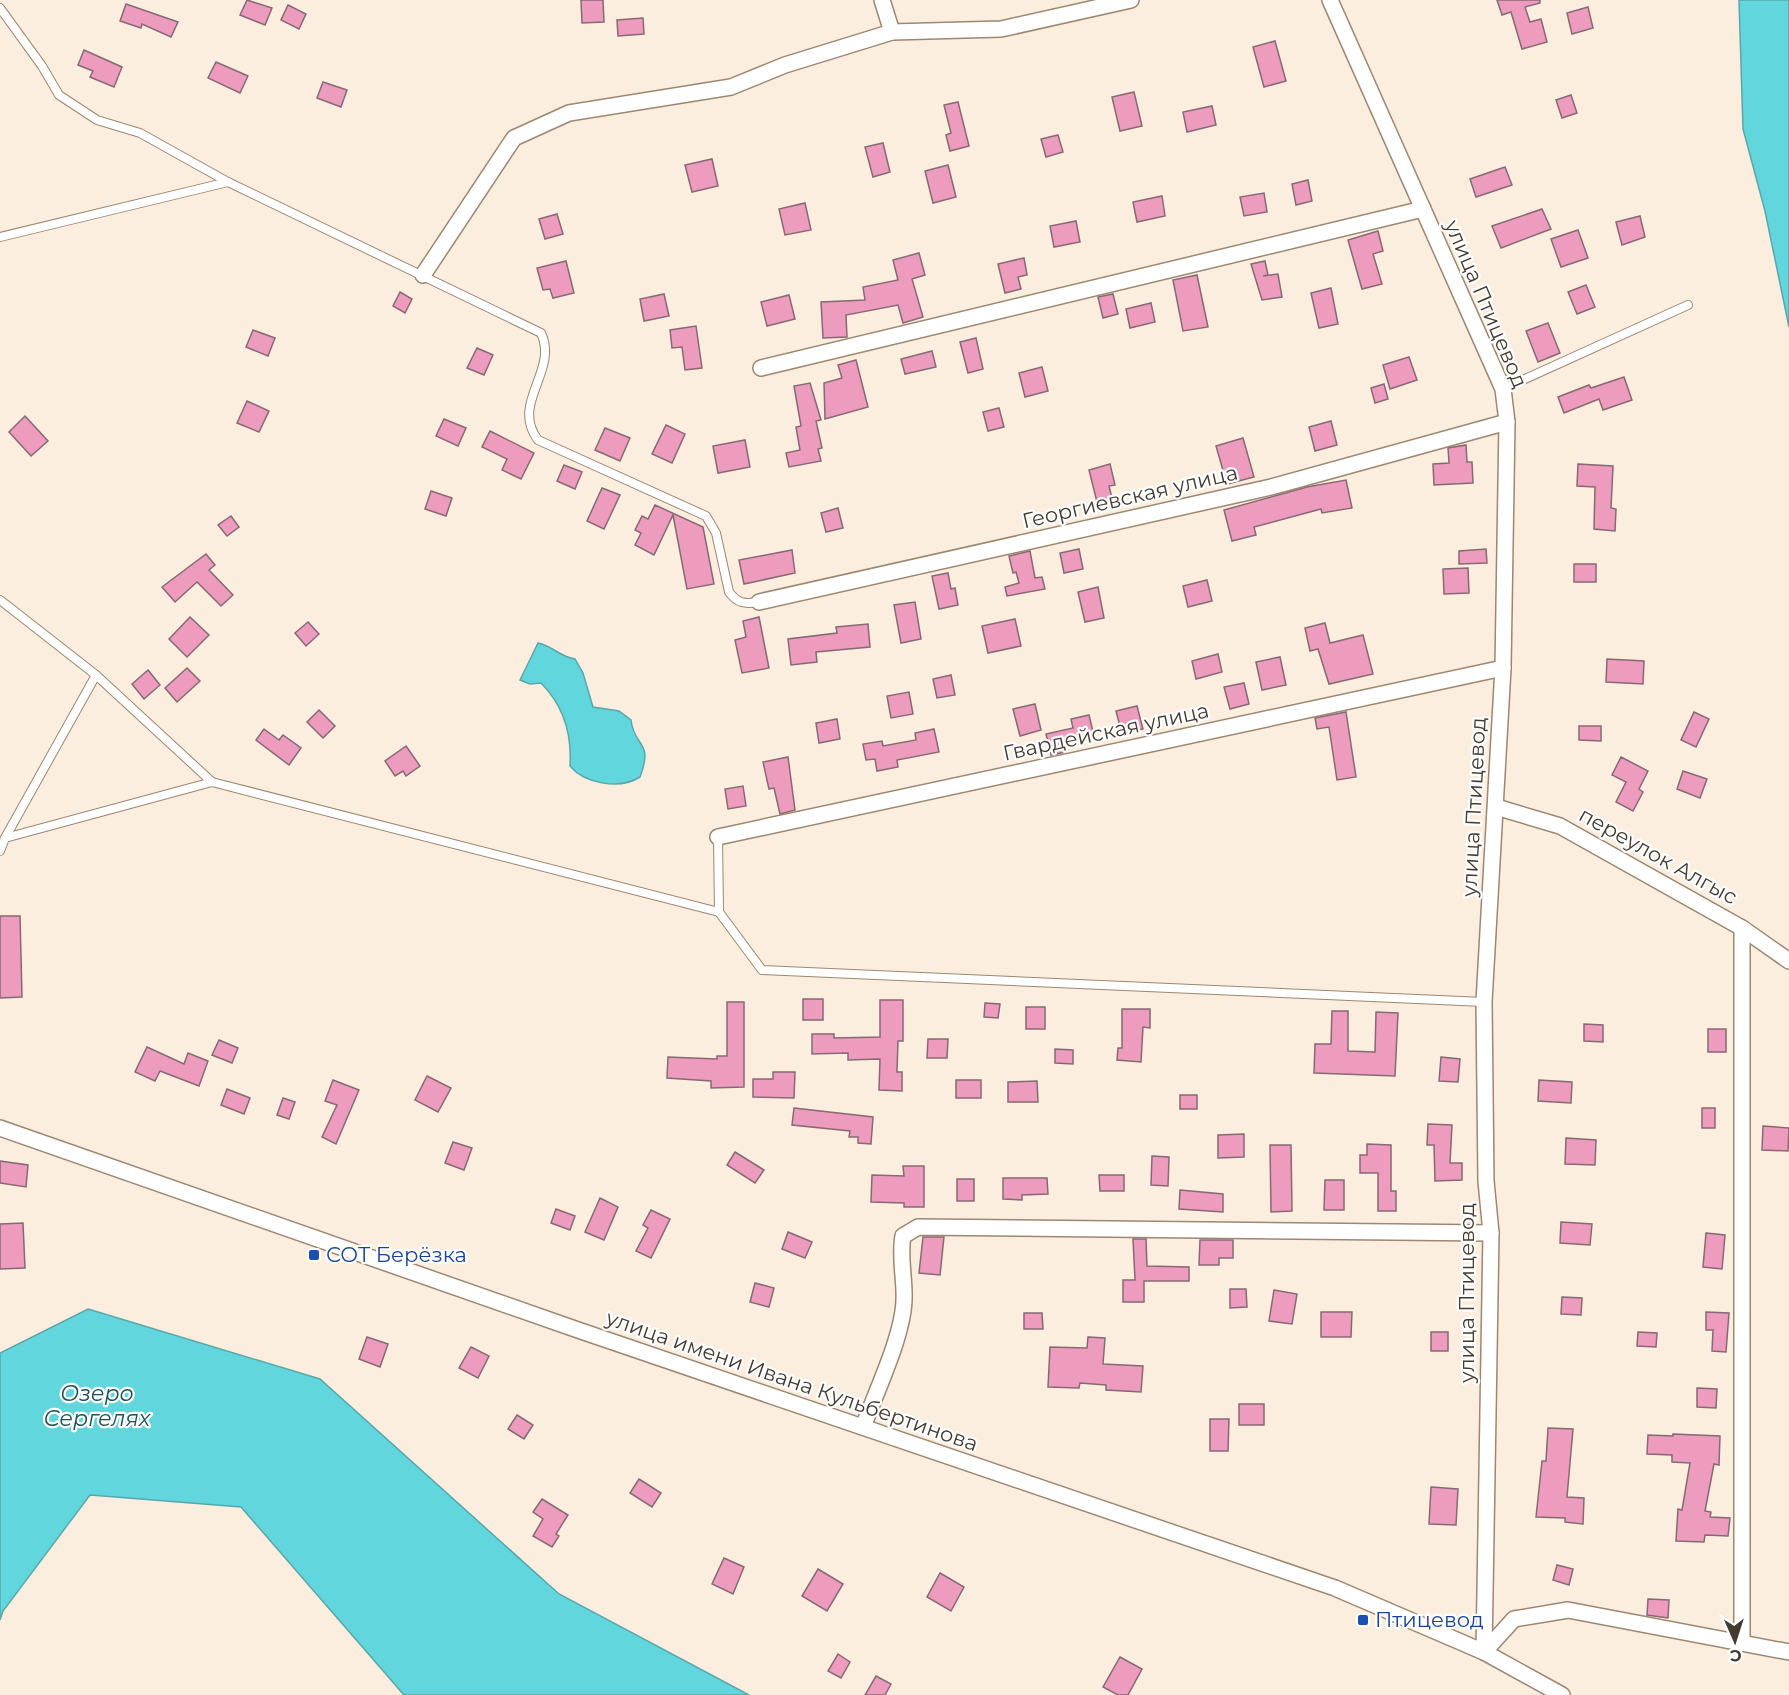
<svg xmlns="http://www.w3.org/2000/svg" width="1789" height="1695" viewBox="0 0 1789 1695" font-family="Montserrat,sans-serif">
<rect width="100%" height="100%" fill="#fceedf"/>
<g fill="#62d6dd" stroke="#59a7a9" stroke-width="1.5">
<path d="M1739 0H1789V327L1765 211 1743 129Z"/>
<path d="M538 643C553 646 560 657 575 659L583 673 593 707 619 711 631 720C634 748 654 740 640 777 620 790 585 784 570 766 572 734 564 706 541 683L530 684 520 680Z"/>
<path d="M88 1309 320 1379 559 1594 749 1695H404L241 1507 90 1495 3 1611 0 1620V1353Z"/>
</g>
<g fill="#ed9cbd" stroke="#876974" stroke-width="1.5">
<path d="M247 0 272 8 265 25 240 15Z"/>
<path d="M581 0H603L604 22 582 23Z"/>
<path d="M1497 0H1540V3L1525 7 1530 22 1541 19 1547 42 1522 49 1511 12 1502 15Z"/>
<path d="M126 4 178 22 171 37 142 24 141 28 120 21Z"/>
<path d="M288 5 306 14 299 29 281 20Z"/>
<path d="M1588 7 1593 28 1572 34 1567 13Z"/>
<path d="M643 18 644 34 618 36 617 20Z"/>
<path d="M1275 41 1286 81 1264 87 1253 47Z"/>
<path d="M84 50 122 67 114 87 90 77 93 71 78 65Z"/>
<path d="M216 62 248 76 240 93 208 78Z"/>
<path d="M323 82 347 90 341 107 317 98Z"/>
<path d="M1134 92 1142 126 1120 131 1112 97Z"/>
<path d="M1571 95 1577 113 1562 118 1556 100Z"/>
<path d="M958 102 969 146 950 151 946 135 951 133 944 105Z"/>
<path d="M1212 106 1216 125 1187 132 1183 112Z"/>
<path d="M1058 135 1063 152 1046 157 1041 139Z"/>
<path d="M883 143 890 172 873 177 865 147Z"/>
<path d="M712 159 718 186 692 192 685 165Z"/>
<path d="M948 165 956 197 933 203 925 171Z"/>
<path d="M1505 167 1512 185 1476 197 1470 179Z"/>
<path d="M1308 180 1312 201 1296 205 1292 184Z"/>
<path d="M1264 193 1267 212 1244 216 1240 197Z"/>
<path d="M1162 196 1165 216 1137 222 1133 202Z"/>
<path d="M805 203 811 230 785 235 779 209Z"/>
<path d="M1542 209 1551 229 1501 248 1492 226Z"/>
<path d="M557 214 563 234 545 239 539 219Z"/>
<path d="M1640 216 1645 237 1622 245 1616 222Z"/>
<path d="M1076 221 1080 242 1054 247 1050 226Z"/>
<path d="M1578 230 1588 258 1561 267 1551 239Z"/>
<path d="M1378 231 1383 251 1373 254 1382 284 1362 289 1348 240Z"/>
<path d="M919 253 925 275 912 279 923 317 903 323 898 305 846 315 847 337 823 338 821 302 865 300 863 287 898 280 893 260Z"/>
<path d="M1024 258 1027 275 1018 277 1021 289 1005 293 998 264Z"/>
<path d="M566 261 574 293 553 298 550 289 543 290 537 268Z"/>
<path d="M1265 261 1268 275 1263 276 1278 274 1282 297 1262 300 1251 264Z"/>
<path d="M1197 275 1208 327 1183 331 1173 280Z"/>
<path d="M1586 285 1595 307 1577 314 1568 292Z"/>
<path d="M1331 288 1338 324 1319 328 1311 293Z"/>
<path d="M400 292 412 299 405 313 393 306Z"/>
<path d="M664 294 669 316 644 321 640 299Z"/>
<path d="M1113 294 1118 314 1103 318 1098 297Z"/>
<path d="M789 295 795 319 767 326 761 302Z"/>
<path d="M1151 303 1155 322 1130 328 1126 309Z"/>
<path d="M1548 323 1560 353 1538 362 1526 331Z"/>
<path d="M696 326 702 368 685 370 682 347 672 348 670 330Z"/>
<path d="M253 330 275 338 268 356 246 347Z"/>
<path d="M976 338 983 369 968 373 960 342Z"/>
<path d="M477 348 493 355 484 375 467 368Z"/>
<path d="M932 351 936 367 905 374 901 359Z"/>
<path d="M1409 357 1417 380 1390 389 1383 365Z"/>
<path d="M856 360 868 407 825 419 824 383 842 378 838 365Z"/>
<path d="M1042 367 1048 391 1025 397 1019 373Z"/>
<path d="M1624 377 1632 400 1603 410 1599 399 1564 413 1558 397 1589 385 1591 388Z"/>
<path d="M810 383 821 420 816 421 822 448 818 449 821 461 789 467 786 453 800 450 796 427 801 426 794 386Z"/>
<path d="M1384 384 1388 399 1375 403 1371 388Z"/>
<path d="M247 401 269 411 259 432 237 423Z"/>
<path d="M999 408 1004 427 988 431 983 412Z"/>
<path d="M25 416 48 441 31 456 9 432Z"/>
<path d="M444 419 466 428 458 446 436 436Z"/>
<path d="M1331 421 1337 445 1315 451 1309 427Z"/>
<path d="M666 425 685 434 672 463 652 454Z"/>
<path d="M605 428 630 438 620 461 595 450Z"/>
<path d="M490 431 534 453 521 479 502 470 507 459 482 447Z"/>
<path d="M1243 438 1254 477 1227 484 1216 446Z"/>
<path d="M745 440 750 467 718 473 713 446Z"/>
<path d="M1466 445 1467 462H1472L1473 483 1434 485 1433 464 1449 463 1448 448Z"/>
<path d="M1110 464 1115 485 1109 486 1114 506 1099 510 1089 470Z"/>
<path d="M1578 464 1613 466 1611 508 1616 509 1615 531 1594 529 1595 487 1577 486Z"/>
<path d="M564 465 582 472 575 489 557 481Z"/>
<path d="M1346 480 1352 508 1322 513 1321 509 1254 527 1256 535 1232 541 1224 510 1307 487Z"/>
<path d="M602 488 620 495 604 529 587 521Z"/>
<path d="M431 491 452 498 446 516 425 509Z"/>
<path d="M655 505 703 527 714 584 687 589 673 515 654 555 635 545 641 533 635 530 642 516 648 519Z"/>
<path d="M838 508 843 528 826 532 821 513Z"/>
<path d="M231 516 239 527 227 536 218 525Z"/>
<path d="M1079 549 1083 569 1064 573 1060 553Z"/>
<path d="M1486 549 1487 563 1459 564V551Z"/>
<path d="M792 550 795 573 744 584 739 560Z"/>
<path d="M1030 551 1035 578 1042 577 1045 589 1007 596 1005 587 1019 583 1016 572 1013 573 1009 556Z"/>
<path d="M206 554 215 565 209 570 233 595 221 606 197 582 175 602 162 587Z"/>
<rect x="1574" y="564" width="22" height="18"/>
<path d="M1468 568 1469 593 1444 594 1443 569Z"/>
<path d="M948 573 951 589 955 588 958 605 939 609 932 576Z"/>
<path d="M1207 580 1212 601 1188 607 1183 586Z"/>
<path d="M1098 587 1104 618 1085 622 1078 592Z"/>
<path d="M915 602 921 639 901 643 894 605Z"/>
<path d="M190 617 209 635 187 657 169 639Z"/>
<path d="M759 617 769 668 742 673 735 640 746 637 743 621Z"/>
<path d="M1015 619 1021 646 988 653 982 626Z"/>
<path d="M308 622 319 634 306 646 295 633Z"/>
<path d="M1325 623 1330 643 1363 635 1373 674 1329 684 1318 649 1310 651 1305 628Z"/>
<path d="M868 624 870 647 816 652 817 662 791 665 788 639 837 633 836 627Z"/>
<path d="M1218 654 1222 672 1196 679 1192 661Z"/>
<path d="M1280 657 1286 685 1262 690 1256 662Z"/>
<path d="M1607 659 1644 661 1643 684 1606 682Z"/>
<path d="M187 668 200 681 177 702 165 688Z"/>
<path d="M148 670 160 685 144 699 132 684Z"/>
<path d="M951 675 955 695 937 698 933 679Z"/>
<path d="M1244 683 1249 704 1230 709 1224 687Z"/>
<path d="M909 692 913 714 891 718 887 696Z"/>
<path d="M1035 704 1041 730 1020 736 1013 709Z"/>
<path d="M1137 706 1143 729 1122 734 1116 711Z"/>
<path d="M319 710 335 726 323 738 307 722Z"/>
<path d="M1346 712 1356 777 1337 780 1329 727 1317 729 1315 718Z"/>
<path d="M1694 712 1709 719 1696 747 1681 740Z"/>
<path d="M1089 715 1094 736 1064 743 1066 752 1051 755 1046 734 1073 728 1071 719Z"/>
<path d="M837 719 840 739 819 743 816 723Z"/>
<path d="M1579 726H1601V741L1579 740Z"/>
<path d="M264 729 279 740 283 735 301 748 289 765 256 740Z"/>
<path d="M934 729 939 752 897 760 898 767 877 771 875 759 866 760 863 744 882 741 883 746 916 740 915 733Z"/>
<path d="M406 746 420 766 406 776 403 771 395 776 385 761Z"/>
<path d="M788 757 795 810 780 814 774 788 769 789 763 762Z"/>
<path d="M1621 757 1648 771 1639 789 1643 792 1633 811 1616 802 1626 782 1612 775Z"/>
<path d="M1683 771 1707 779 1700 798 1677 789Z"/>
<path d="M743 786 746 806 728 809 725 789Z"/>
<path d="M0 916H20L22 997 0 998Z"/>
<rect x="803" y="999" width="20" height="21"/>
<path d="M880 1000H903V1041H898L897 1072H902V1091L879 1090 880 1059 848 1060V1053L812 1054V1034H834V1038L880 1037Z"/>
<path d="M727 1002H744V1087L711 1088V1081L667 1078 668 1057 717 1059V1056H727Z"/>
<path d="M985 1003 1000 1004 998 1018 984 1017Z"/>
<rect x="1026" y="1007" width="19" height="22"/>
<path d="M1122 1009H1150V1028L1143 1027 1141 1062 1117 1060 1118 1048H1122Z"/>
<path d="M1332 1011H1348V1051L1375 1052 1376 1012 1398 1013 1395 1076 1314 1073 1315 1044H1331Z"/>
<path d="M1584 1024 1603 1025V1042L1584 1041Z"/>
<rect x="1708" y="1029" width="18" height="23"/>
<path d="M928 1039H948L947 1058H927Z"/>
<path d="M219 1040 238 1048 232 1063 212 1055Z"/>
<path d="M147 1047 184 1064 188 1053 208 1061 199 1086 160 1071 155 1081 135 1072Z"/>
<path d="M1055 1049 1073 1050V1064L1055 1063Z"/>
<path d="M1441 1057 1460 1059 1458 1082 1439 1081Z"/>
<path d="M773 1072H795L794 1098 753 1097V1079H773Z"/>
<path d="M427 1076 451 1088 438 1112 415 1100Z"/>
<path d="M333 1080 359 1090 336 1144 322 1137 337 1105 325 1101Z"/>
<rect x="956" y="1080" width="25" height="18"/>
<path d="M1539 1080 1572 1082 1571 1103 1538 1101Z"/>
<path d="M1037 1081 1038 1102H1008V1082Z"/>
<path d="M227 1089 250 1098 244 1114 221 1105Z"/>
<rect x="1180" y="1095" width="17" height="14"/>
<path d="M283 1098 295 1102 289 1119 277 1115Z"/>
<path d="M794 1108 873 1117 871 1144 858 1143V1137H849L850 1131 792 1125Z"/>
<rect x="1702" y="1108" width="13" height="20"/>
<path d="M1428 1124 1452 1125 1450 1163H1462V1180L1435 1181 1434 1145H1427Z"/>
<path d="M1763 1126 1789 1128 1788 1151 1762 1150Z"/>
<path d="M1244 1134V1157L1218 1158V1135Z"/>
<path d="M1566 1138 1596 1140 1595 1165 1565 1164Z"/>
<path d="M453 1142 472 1148 464 1170 445 1163Z"/>
<path d="M1367 1144 1391 1145V1191H1396V1211H1378V1173H1360V1155H1367Z"/>
<path d="M1270 1145H1291L1292 1211 1271 1212Z"/>
<path d="M735 1152 764 1170 755 1183 727 1165Z"/>
<path d="M1152 1156 1169 1157 1168 1186 1151 1185Z"/>
<path d="M0 1161 28 1165 26 1187 0 1183Z"/>
<path d="M903 1166H924V1207H904V1203L871 1202 872 1175 904 1176Z"/>
<path d="M1099 1175H1124V1191H1100Z"/>
<path d="M1003 1178H1047L1048 1194 1022 1195V1200L1003 1199Z"/>
<rect x="957" y="1179" width="17" height="22"/>
<path d="M1325 1180H1344V1210H1324Z"/>
<path d="M1180 1190 1223 1194V1212L1179 1209Z"/>
<path d="M600 1198 618 1207 604 1240 585 1232Z"/>
<path d="M556 1209 575 1216 570 1230 551 1223Z"/>
<path d="M651 1210 670 1219 651 1258 636 1251 648 1228 643 1225Z"/>
<path d="M1561 1222 1592 1224 1590 1245 1560 1243Z"/>
<path d="M23 1223 25 1268 0 1269V1224Z"/>
<path d="M788 1232 812 1242 805 1258 782 1249Z"/>
<path d="M1706 1233 1725 1235 1722 1269 1703 1267Z"/>
<path d="M923 1237H944L940 1275 919 1273Z"/>
<path d="M1133 1239H1146L1147 1266 1189 1267V1281H1144V1302H1123V1280H1135Z"/>
<path d="M1200 1240H1233V1258H1219V1265H1199Z"/>
<path d="M755 1283 774 1288 769 1307 750 1302Z"/>
<path d="M1230 1289H1246L1247 1307 1230 1308Z"/>
<path d="M1274 1290 1297 1294 1292 1324 1269 1321Z"/>
<path d="M1562 1297 1582 1298 1581 1315 1561 1314Z"/>
<path d="M1321 1312H1352L1351 1337H1321Z"/>
<path d="M1706 1312 1729 1313 1726 1352 1712 1351 1713 1330H1706Z"/>
<path d="M1024 1313H1042L1043 1329H1024Z"/>
<rect x="1431" y="1332" width="17" height="19"/>
<path d="M1638 1332 1657 1333 1656 1347 1637 1346Z"/>
<path d="M367 1337 388 1344 380 1367 359 1359Z"/>
<path d="M1088 1337 1105 1338 1103 1364 1143 1366 1141 1392 1106 1390V1385L1080 1383 1079 1388 1048 1387 1050 1347 1087 1348Z"/>
<path d="M471 1347 489 1356 478 1378 459 1368Z"/>
<path d="M1697 1388 1717 1389 1716 1408 1697 1407Z"/>
<rect x="1239" y="1404" width="25" height="21"/>
<path d="M517 1415 533 1425 524 1439 508 1429Z"/>
<path d="M1210 1419H1229L1228 1451H1210Z"/>
<path d="M1548 1428 1573 1429 1567 1497 1584 1498 1583 1524 1565 1522V1518L1536 1517 1542 1461H1546Z"/>
<path d="M1673 1434 1720 1436 1719 1465 1714 1464 1705 1511 1711 1512 1710 1517 1730 1518 1728 1536 1705 1535 1704 1542 1676 1541 1678 1509 1682 1510 1690 1463 1672 1462V1455L1647 1454 1648 1435 1673 1436Z"/>
<path d="M639 1479 661 1493 652 1507 630 1493Z"/>
<path d="M1431 1487 1458 1489 1456 1525 1429 1524Z"/>
<path d="M542 1499 568 1515 556 1534 559 1536 552 1547 533 1536 543 1519 533 1512Z"/>
<path d="M724 1558 744 1567 733 1594 712 1584Z"/>
<path d="M1557 1565 1573 1569 1569 1585 1553 1580Z"/>
<path d="M818 1569 843 1584 827 1611 802 1596Z"/>
<path d="M940 1573 964 1587 951 1611 927 1597Z"/>
<path d="M1648 1599 1669 1600 1668 1618 1647 1615Z"/>
<path d="M838 1654 850 1662 841 1678 828 1671Z"/>
<path d="M1120 1657 1142 1669 1128 1695H1118L1103 1687Z"/>
<path d="M876 1676 891 1684 885 1695H865Z"/>
</g>
<g fill="none" stroke-linecap="round" stroke-linejoin="round">
<defs>
<g id="lane">
<path d="M0 8 42 66 59 95 97 120 140 133 228 182 541 333C559 371 510 403 538 440L706 516 716 533 729 592C738 604 745 604 759 602"/>
<path d="M0 237 228 182"/>
<path d="M1503 389 1688 305"/>
<path d="M0 600 96 675 5 838"/>
<path d="M96 675 212 782"/>
<path d="M718 837 719 912"/>
<path d="M0 851 5 838 212 782 719 912 762 970 1484 1002"/>
</g>
<g id="street">
<path d="M882 0 892 32"/>
<path d="M1330 0 1503 389 1507 422 1503 668 1484 1002 1486 1181 1491 1233 1484 1652"/>
<path d="M423 275 514 138 569 113 731 87 785 65 892 32 1001 29 1131 0"/>
<path d="M761 368 1423 209"/>
<path d="M759 602 1271 487 1507 422"/>
<path d="M1496 807 1560 826 1742 928 1789 961"/>
<path d="M718 837 1503 668"/>
<path d="M0 1128 578 1330 1335 1588 1484 1652 1562 1695"/>
<path d="M863 1427C876 1392 903 1336 904 1300 905 1279 899 1257 903 1236L918 1227 1491 1233"/>
<path d="M1742 1643V928"/>
<path d="M1484 1652 1514 1619 1568 1610 1789 1652"/>
</g>
</defs>
<use href="#lane" stroke="#9c8770" stroke-width="10"/>
<use href="#street" stroke="#9c8770" stroke-width="18"/>
<use href="#lane" stroke="#fff" stroke-width="8"/>
<use href="#street" stroke="#fff" stroke-width="15"/>
</g>
<g fill="#1a4fb4" stroke="#fff" stroke-width="2">
<rect x="308" y="1249" width="12" height="12" rx="3"/>
<rect x="1357" y="1614" width="12" height="12" rx="3"/>
</g>
<g text-anchor="middle" stroke-width="4.5" stroke-linejoin="round" paint-order="stroke">
<g font-size="21" fill="#433a30" stroke="#fff">
<text transform="translate(1486 304) rotate(67)" y="7">улица Птицевод</text>
<text transform="translate(1130 497) rotate(-13)" y="7">Георгиевская улица</text>
<text transform="translate(1106 732) rotate(-12)" y="7">Гвардейская улица</text>
<text transform="translate(1474 807) rotate(-87)" y="7">улица Птицевод</text>
<text transform="translate(1658 856) rotate(29)" y="7">переулок Алгыс</text>
<text transform="translate(1467 1293) rotate(-90)" y="7">улица Птицевод</text>
<text transform="translate(792 1381) rotate(19)" y="7">улица имени Ивана Кульбертинова</text>
</g>
<g font-size="21" fill="#164399" stroke="#fff" text-anchor="start">
<text x="326" y="1262">СОТ Берёзка</text>
<text x="1375" y="1627">Птицевод</text>
</g>
<g font-size="22" font-style="italic" fill="#1d5053" stroke="#fff">
<text x="97" y="1401">Озеро<tspan x="97" dy="25">Сергелях</tspan></text>
</g>
</g>
<g transform="translate(1735 1641) rotate(177)" stroke="#ffffff" stroke-width="4.5" paint-order="stroke">
<path d="M0-4.5L10 22L0 15L-10 22Z" fill="#433a30"/>
<text y="-9" font-size="16" font-weight="bold" text-anchor="middle" fill="#433a30">С</text>
</g>
</svg>
